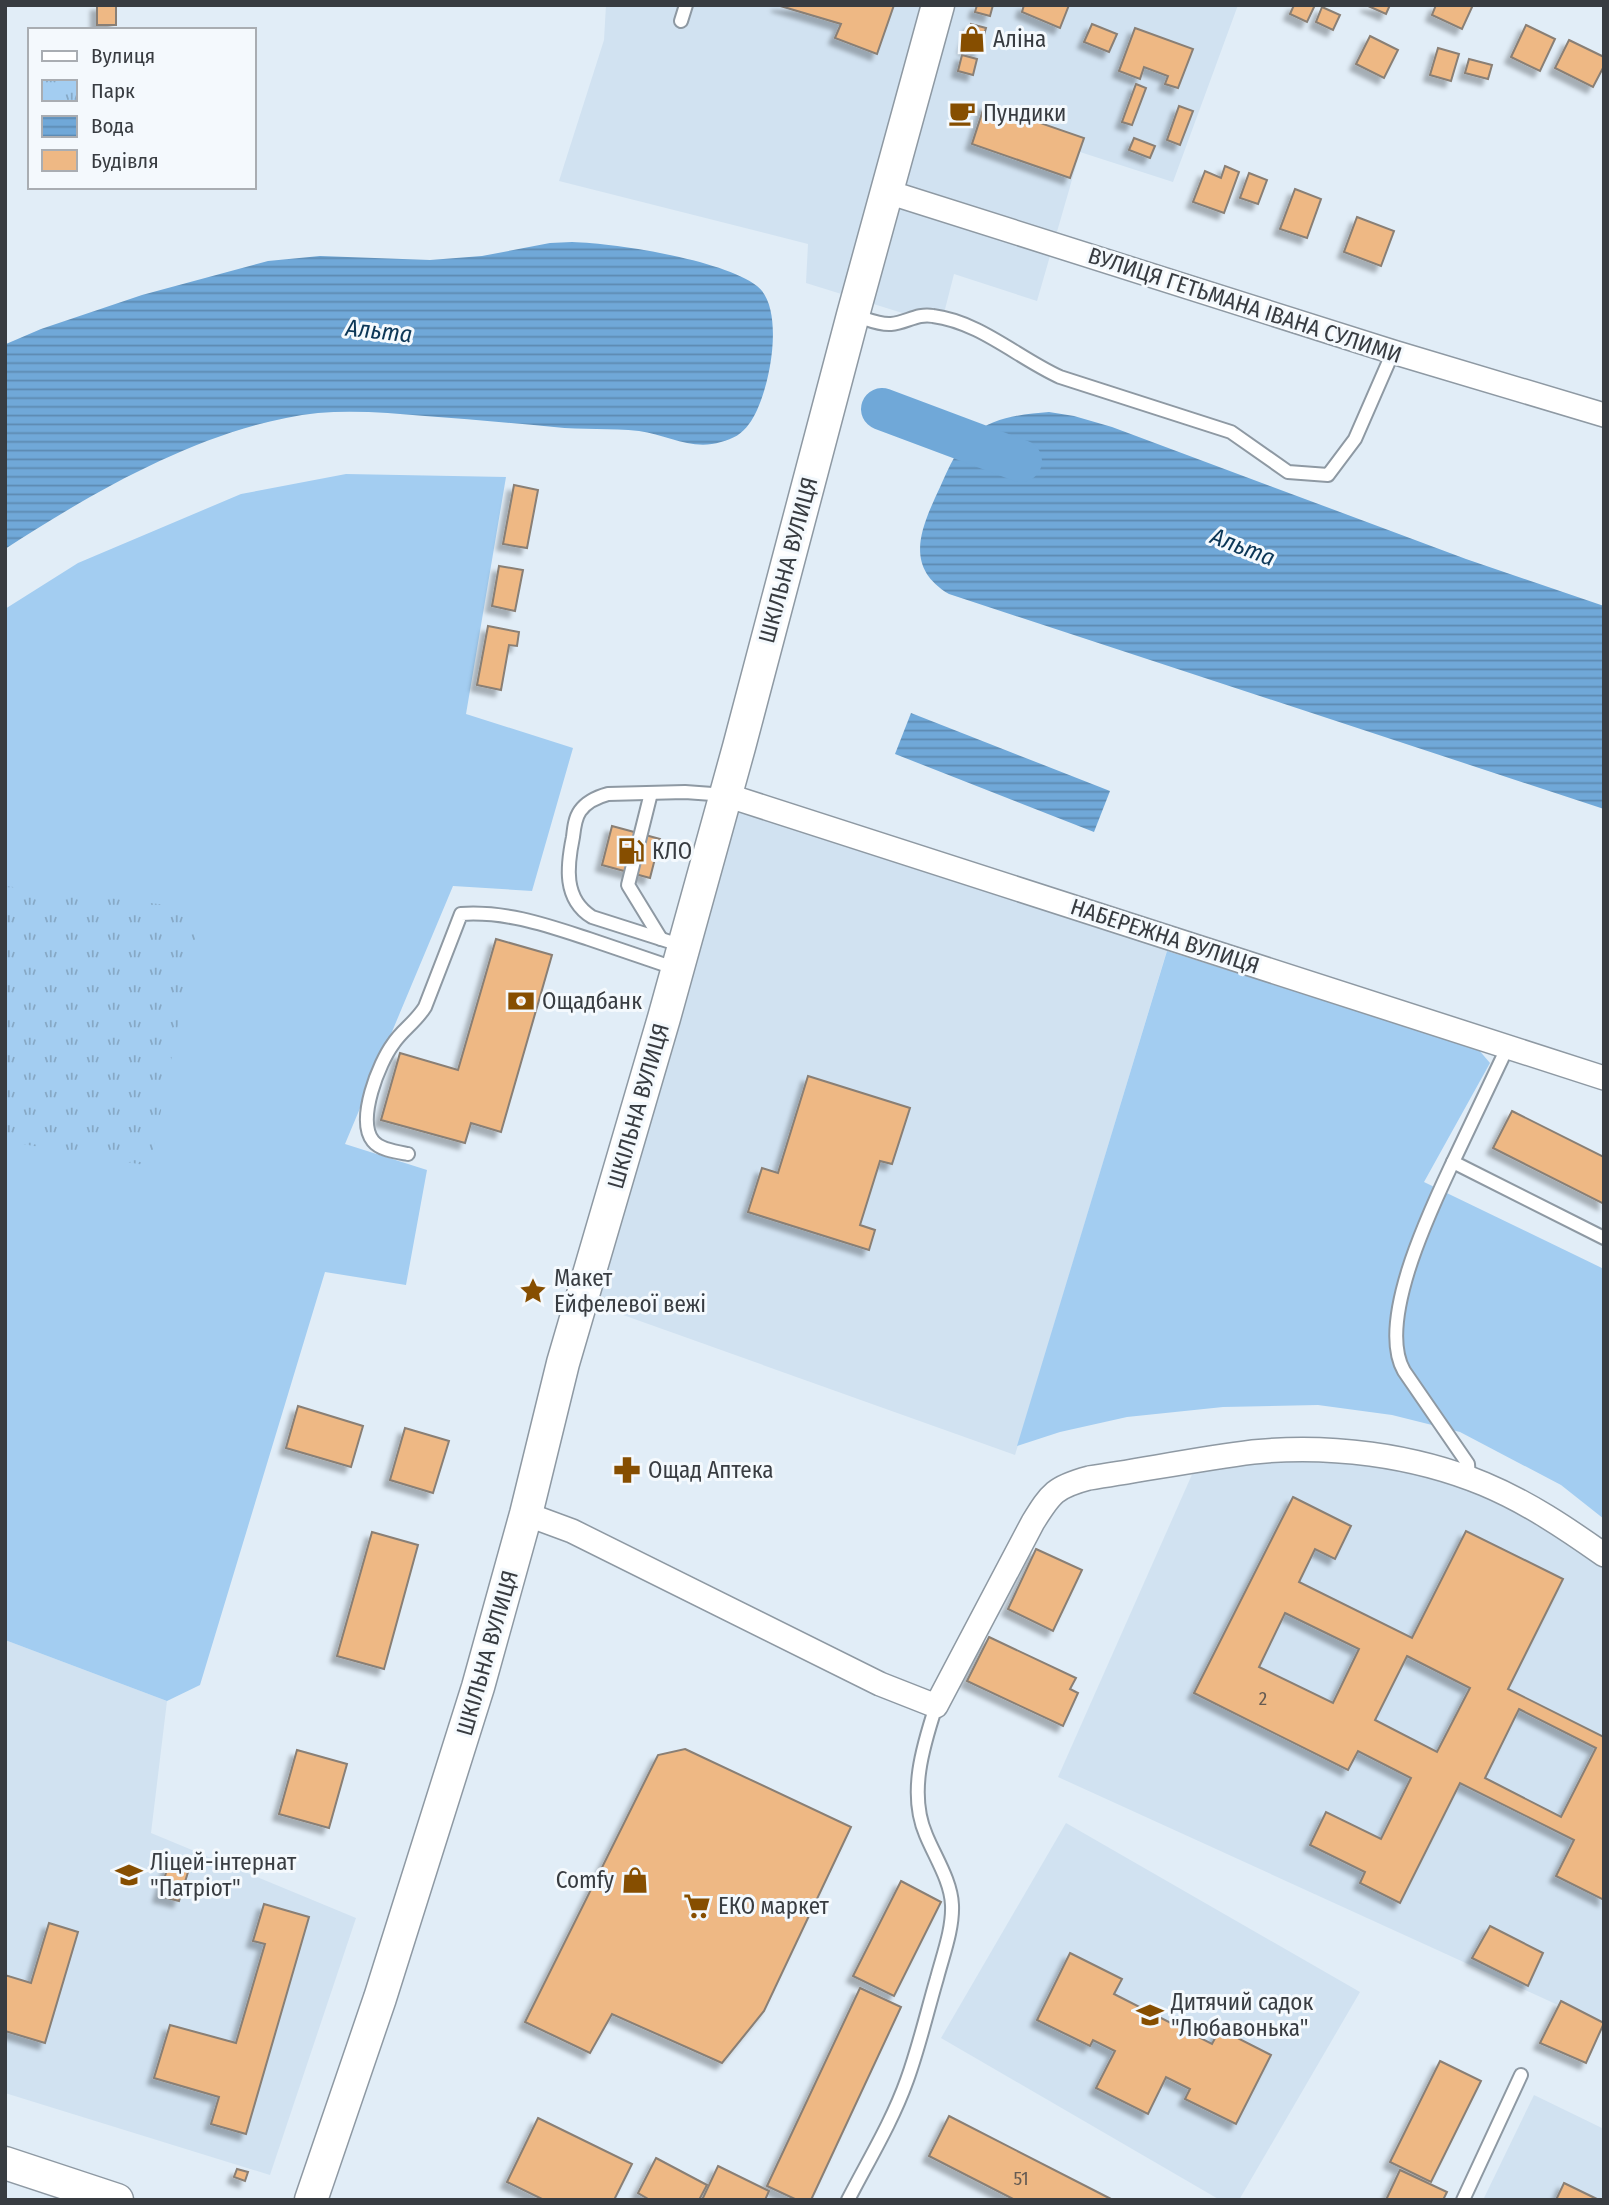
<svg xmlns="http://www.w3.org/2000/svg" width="1609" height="2205" viewBox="0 0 1609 2205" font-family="'Fira Sans Condensed',sans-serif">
<defs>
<pattern id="park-tufts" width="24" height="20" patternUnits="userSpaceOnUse" patternTransform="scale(1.75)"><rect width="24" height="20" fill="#a3cdf1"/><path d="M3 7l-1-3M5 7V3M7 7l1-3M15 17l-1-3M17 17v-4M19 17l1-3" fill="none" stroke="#86a8c5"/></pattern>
<pattern id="water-rules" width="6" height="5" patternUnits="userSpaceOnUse" patternTransform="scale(1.75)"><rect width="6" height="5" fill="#70a8d8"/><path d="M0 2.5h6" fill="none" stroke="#5d8ab1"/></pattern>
<filter id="shadow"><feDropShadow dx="-6" dy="6" stdDeviation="2" flood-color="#0004"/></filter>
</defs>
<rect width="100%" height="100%" fill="#e1edf7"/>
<g fill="#d1e2f1">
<path d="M606 5H1238L1173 182 1080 152 1037 301 954 274 941 325 806 283 808 244 559 181 604 40Z"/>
<path d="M726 795 1171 937 1015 1455 581 1300Z"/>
<path d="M1278 1451 1469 1478 1604 1555V2026L1058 1777 1198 1461Z"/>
<path d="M5 1640 167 1701 151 1833 356 1918 270 2175 5 2093Z"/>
<path d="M1066 1823 1360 1992 1239 2200H1220L941 2038Z"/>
<path d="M1534 2095 1604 2129V2200H1483Z"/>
</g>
<g fill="#a3cdf1">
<path d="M346 474 506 477 466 714 573 748 532 891 453 886 345 1144 427 1170 406 1285 325 1272 200 1685 167 1701 5 1640V609L78 563 241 494Z"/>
<path d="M1167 951 1478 1049 1490 1063 1424 1182 1604 1269V1519L1561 1485 1460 1432 1392 1415 1318 1405 1223 1407 1127 1417 1060 1432 1017 1446Z"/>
</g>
<path fill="url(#park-tufts)" d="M5 886 201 909 150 1166 5 1141Z"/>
<g fill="url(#water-rules)">
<path d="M572 242C615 243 724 260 757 286 787 309 769 398 749 424 742 434 733 439 721 442 692 451 668 435 639 431 611 428 582 430 554 427 511 423 468 419 425 416 390 413 354 410 318 413 209 425 96 490 5 549L6 344 41 329 142 295 268 261 320 256 430 260 482 256 550 243Z"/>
<path d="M1049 412 1074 416 1112 427 1466 559 1604 606V809L949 594C902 566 922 526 941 485 949 467 957 448 972 435 993 417 1023 414 1049 412Z"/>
<path d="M911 713 1110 791 1094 832 895 754Z"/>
</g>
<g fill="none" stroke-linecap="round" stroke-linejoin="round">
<path stroke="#70a8d8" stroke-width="42" d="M882 409 1021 461"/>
</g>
<g fill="#eeb884" stroke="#897f75" stroke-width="2" fill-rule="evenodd" filter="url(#shadow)">
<rect x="97" y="5" width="19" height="20"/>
<path d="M777 5H894L877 54 835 38 841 24Z"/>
<path d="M977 5H993L990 16 975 12Z"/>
<path d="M1024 5H1069L1060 28 1022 12Z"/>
<path d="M1294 5H1315L1307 22 1290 14Z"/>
<path d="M1366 5H1390L1386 14Z"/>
<path d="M1436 5H1473L1462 29 1432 15Z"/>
<path d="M1322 7 1340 15 1333 30 1316 22Z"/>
<path d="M971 24 986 28 979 52 964 48Z"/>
<path d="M1092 24 1117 34 1109 52 1084 42Z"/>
<path d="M1526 25 1555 39 1540 71 1511 57Z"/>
<path d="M1135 28 1193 49 1178 88 1165 84 1168 76 1144 67 1140 79 1119 71Z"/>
<path d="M1370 36 1398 50 1384 78 1356 64Z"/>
<path d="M1569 40 1604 57V66L1593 87 1555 68Z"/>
<path d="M1438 48 1459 54 1451 81 1430 75Z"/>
<path d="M962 55 977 59 973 75 958 71Z"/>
<path d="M1469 59 1492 65 1488 79 1465 73Z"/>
<path d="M1136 84 1146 88 1132 125 1122 122Z"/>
<path d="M985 104 1084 138 1070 178 972 144Z"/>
<path d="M1179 106 1193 111 1180 145 1167 140Z"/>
<path d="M1134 138 1155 146 1150 158 1129 150Z"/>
<path d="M1225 166 1239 172 1224 213 1193 202 1205 171 1221 178Z"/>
<path d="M1249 173 1267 180 1258 204 1240 198Z"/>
<path d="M1295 189 1321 199 1307 238 1280 229Z"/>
<path d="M1357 217 1394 231 1381 266 1344 252Z"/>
<path d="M514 485 538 490 527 548 503 544Z"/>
<path d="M499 566 523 570 515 611 492 606Z"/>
<path d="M488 626 519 632 517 646 509 645 501 690 477 685Z"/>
<path d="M612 826 660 839 650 878 602 865Z"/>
<path d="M496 939 552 955 501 1132 471 1123 465 1143 381 1120 400 1053 458 1070Z"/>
<path d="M808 1076 910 1108 892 1164 880 1161 860 1225 875 1230 869 1250 748 1212 762 1168 778 1173Z"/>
<path d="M1512 1111 1604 1157V1204L1493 1148Z"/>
<path d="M298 1406 363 1426 351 1467 286 1448Z"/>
<path d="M405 1428 449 1441 433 1493 390 1480Z"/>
<path d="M1293 1497 1351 1526 1335 1559 1315 1549 1299 1582 1412 1638 1466 1531 1563 1579 1508 1689 1604 1737V1900L1556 1876 1574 1840 1460 1783 1400 1903 1360 1883 1365 1872 1310 1845 1326 1812 1381 1839 1411 1778 1358 1751 1348 1770 1194 1693ZM1285 1613 1359 1649 1333 1703 1259 1667ZM1407 1656 1470 1688 1437 1752 1375 1720ZM1519 1709 1596 1748 1561 1817 1485 1778Z"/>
<path d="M372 1532 418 1545 384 1669 337 1656Z"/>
<path d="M1036 1549 1082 1570 1053 1631 1008 1609Z"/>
<path d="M989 1637 1076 1678 1070 1689 1078 1693 1063 1726 967 1681Z"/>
<path d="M685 1749 851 1827 764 2011 722 2063 612 2014 590 2053 525 2022 658 1755Z"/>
<path d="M297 1750 347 1764 329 1828 279 1814Z"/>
<path d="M169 1863 189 1869 179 1901 159 1896Z"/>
<path d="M901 1881 941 1902 894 1996 853 1976Z"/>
<path d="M264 1904 309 1917 246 2134 211 2124 219 2097 154 2078 170 2025 236 2043 265 1944 253 1941Z"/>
<path d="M49 1923 78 1932 45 2043 5 2031V1975L31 1983Z"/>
<path d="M1490 1926 1543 1953 1528 1986 1472 1958Z"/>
<path d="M1070 1953 1122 1979 1114 1994 1212 2044 1220 2029 1271 2055 1236 2124 1185 2099 1190 2089 1166 2077 1148 2114 1096 2088 1115 2051 1093 2040 1090 2046 1037 2020Z"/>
<path d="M860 1988 901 2007 811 2200H797L767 2186Z"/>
<path d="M1561 2001 1604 2023 1586 2063 1540 2043Z"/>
<path d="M1440 2061 1481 2081 1431 2182 1390 2162Z"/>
<path d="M949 2116 1113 2200H1015L929 2156Z"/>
<path d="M538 2118 632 2164 614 2200H544L507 2182Z"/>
<path d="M656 2158 707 2185 699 2200H650L638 2193Z"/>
<path d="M718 2166 769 2191 765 2200H702Z"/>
<path d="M237 2169 248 2172 245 2181 234 2177Z"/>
<path d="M1400 2170 1447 2192 1443 2200H1386Z"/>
<path d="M1564 2183 1599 2200H1556Z"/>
</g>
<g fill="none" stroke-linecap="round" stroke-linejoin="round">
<defs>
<g id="lane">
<path d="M681 21 686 5"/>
<path d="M853 315C865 318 878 325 891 324 906 323 917 313 933 316 980 322 1018 358 1060 377L1231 432 1288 472 1328 475 1355 439 1393 352"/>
<path d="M651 793 628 885 661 939"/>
<path d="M683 946 592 917C563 899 567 866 573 837 574 828 575 818 580 811 587 801 597 797 608 794L685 792 726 795"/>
<path d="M1508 1046 1453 1162 1604 1238"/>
<path d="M408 1154C397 1152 380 1150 373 1141 356 1120 379 1063 393 1044 402 1030 415 1023 425 1007L461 914C507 911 546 925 589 939 618 949 648 959 677 969"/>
<path d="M1453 1162C1431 1209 1376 1322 1404 1371L1468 1464 1469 1478"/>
<path d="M848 2200C868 2161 892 2122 907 2080 919 2047 927 2012 937 1978 943 1955 953 1929 952 1905 951 1881 935 1857 926 1835 908 1794 923 1746 936 1706"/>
<path d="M1463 2200 1521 2075"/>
</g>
<g id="street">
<path d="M888 192 1393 352 1604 415"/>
<path d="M726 795 1604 1078"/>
<path d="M526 1514 572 1531 880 1684 936 1706 1033 1522C1051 1493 1055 1487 1089 1478 1143 1470 1198 1459 1253 1452 1329 1444 1414 1455 1484 1484 1527 1502 1566 1528 1604 1555"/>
</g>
<g id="secondary">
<path d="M5 2163 117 2200"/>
<path d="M311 2200 380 1998 478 1687 526 1514 563 1363 664 1018 739 747 853 315 938 5"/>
</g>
</defs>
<use href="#lane" stroke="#8e99a3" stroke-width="16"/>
<use href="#street" stroke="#8e99a3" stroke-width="26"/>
<use href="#secondary" stroke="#8e99a3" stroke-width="35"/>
<use href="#lane" stroke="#fff" stroke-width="12"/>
<use href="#street" stroke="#fff" stroke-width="23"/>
<use href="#secondary" stroke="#fff" stroke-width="32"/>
</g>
<defs>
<symbol id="shop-bare" viewBox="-9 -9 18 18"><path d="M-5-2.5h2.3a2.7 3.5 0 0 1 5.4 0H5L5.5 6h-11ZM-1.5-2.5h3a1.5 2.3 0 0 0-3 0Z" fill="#864e00" stroke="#f4f9fd" stroke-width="2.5" paint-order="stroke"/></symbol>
<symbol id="cafe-bare" viewBox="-9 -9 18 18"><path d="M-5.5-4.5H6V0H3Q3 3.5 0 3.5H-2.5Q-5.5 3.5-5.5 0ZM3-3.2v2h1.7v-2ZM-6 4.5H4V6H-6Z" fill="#864e00" stroke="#f4f9fd" stroke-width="2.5" paint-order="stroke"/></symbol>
<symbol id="fuel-bare" viewBox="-9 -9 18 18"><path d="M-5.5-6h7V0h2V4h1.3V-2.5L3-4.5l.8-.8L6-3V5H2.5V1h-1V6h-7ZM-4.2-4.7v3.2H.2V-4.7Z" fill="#864e00" stroke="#f4f9fd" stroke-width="2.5" paint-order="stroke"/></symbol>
<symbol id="bank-bare" viewBox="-9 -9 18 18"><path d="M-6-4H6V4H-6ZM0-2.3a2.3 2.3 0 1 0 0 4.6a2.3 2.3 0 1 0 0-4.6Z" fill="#864e00" stroke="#f4f9fd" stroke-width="2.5" paint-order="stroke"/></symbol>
<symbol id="sight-bare" viewBox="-9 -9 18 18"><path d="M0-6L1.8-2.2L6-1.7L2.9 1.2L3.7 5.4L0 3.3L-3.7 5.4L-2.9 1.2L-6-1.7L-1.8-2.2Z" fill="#864e00" stroke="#f4f9fd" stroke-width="2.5" paint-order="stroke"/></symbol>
<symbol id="pharmacy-bare" viewBox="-9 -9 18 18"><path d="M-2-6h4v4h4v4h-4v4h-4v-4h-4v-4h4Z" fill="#864e00" stroke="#f4f9fd" stroke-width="2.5" paint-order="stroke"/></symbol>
<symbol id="school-bare" viewBox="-9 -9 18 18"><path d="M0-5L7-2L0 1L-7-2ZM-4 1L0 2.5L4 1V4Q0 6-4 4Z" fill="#864e00" stroke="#f4f9fd" stroke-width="2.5" paint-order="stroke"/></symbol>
<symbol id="supermarket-bare" viewBox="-9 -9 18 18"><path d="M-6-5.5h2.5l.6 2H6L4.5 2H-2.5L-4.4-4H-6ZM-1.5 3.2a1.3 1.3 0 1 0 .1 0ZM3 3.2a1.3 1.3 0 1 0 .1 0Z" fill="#864e00" stroke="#f4f9fd" stroke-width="2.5" paint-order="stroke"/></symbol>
</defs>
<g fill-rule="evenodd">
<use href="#shop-bare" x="953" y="20" width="38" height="38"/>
<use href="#cafe-bare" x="943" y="94" width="38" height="38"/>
<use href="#fuel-bare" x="612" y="832" width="38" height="38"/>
<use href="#bank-bare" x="502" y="982" width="38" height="38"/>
<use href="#sight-bare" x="514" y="1272" width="38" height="38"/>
<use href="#pharmacy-bare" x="608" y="1451" width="38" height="38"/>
<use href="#school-bare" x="110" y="1856" width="38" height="38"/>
<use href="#shop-bare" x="616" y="1861" width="38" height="38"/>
<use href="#supermarket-bare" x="678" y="1887" width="38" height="38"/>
<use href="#school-bare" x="1131" y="1996" width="38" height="38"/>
</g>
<g text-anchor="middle" stroke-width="6" stroke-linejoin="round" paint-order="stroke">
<g font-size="19" fill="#665b52">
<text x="1263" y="1705">2</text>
<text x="1021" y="2185">51</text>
</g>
<g font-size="23" fill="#383c41" stroke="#f4f9fd" text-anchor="start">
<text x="993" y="47">Аліна</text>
<text x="983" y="121">Пундики</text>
<text x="652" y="859">КЛО</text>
<text x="542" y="1009">Ощадбанк</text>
<text x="554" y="1286">Макет<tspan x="554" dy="26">Ейфелевої вежі</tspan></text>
<text x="648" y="1478">Ощад Аптека</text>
<text x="150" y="1870">Ліцей-інтернат<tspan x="150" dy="26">"Патріот"</tspan></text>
<text x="614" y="1888" text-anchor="end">Comfy</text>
<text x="718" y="1914">ЕКО маркет</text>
<text x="1171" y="2010">Дитячий садок<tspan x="1171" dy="26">"Любавонька"</tspan></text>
</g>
<g font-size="23" fill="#383c41" stroke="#f4f9fd">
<text transform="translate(1245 305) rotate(18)" y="8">ВУЛИЦЯ ГЕТЬМАНА ІВАНА СУЛИМИ</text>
<text transform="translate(788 560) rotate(-75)" y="8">ШКІЛЬНА ВУЛИЦЯ</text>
<text transform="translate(1165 936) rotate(18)" y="8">НАБЕРЕЖНА ВУЛИЦЯ</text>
<text transform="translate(638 1106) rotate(-74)" y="8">ШКІЛЬНА ВУЛИЦЯ</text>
<text transform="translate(487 1653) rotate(-74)" y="8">ШКІЛЬНА ВУЛИЦЯ</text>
</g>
<g font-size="24" font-style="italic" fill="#0c3757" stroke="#f4f9fd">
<text transform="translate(379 331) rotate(6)" y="8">Альта</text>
<text transform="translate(1243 547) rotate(21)" y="8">Альта</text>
</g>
</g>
<rect width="1609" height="2205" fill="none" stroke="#383c41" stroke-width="14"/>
<rect x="28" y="28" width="228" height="161" fill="#f4f9fd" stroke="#a9adb2" stroke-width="2"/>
<rect x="42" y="51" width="35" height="10" fill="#ffffff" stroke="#a9adb2" stroke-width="2"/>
<text x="91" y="63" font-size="21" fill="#383c41">Вулиця</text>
<rect x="42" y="80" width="35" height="21" fill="url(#park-tufts)" stroke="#a9adb2" stroke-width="2"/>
<text x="91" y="98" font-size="21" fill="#383c41">Парк</text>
<rect x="42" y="116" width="35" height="21" fill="url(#water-rules)" stroke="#a9adb2" stroke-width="2"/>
<text x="91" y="133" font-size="21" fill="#383c41">Вода</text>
<rect x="42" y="150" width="35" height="21" fill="#eeb884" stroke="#a9adb2" stroke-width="2"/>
<text x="91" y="168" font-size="21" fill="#383c41">Будівля</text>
</svg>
